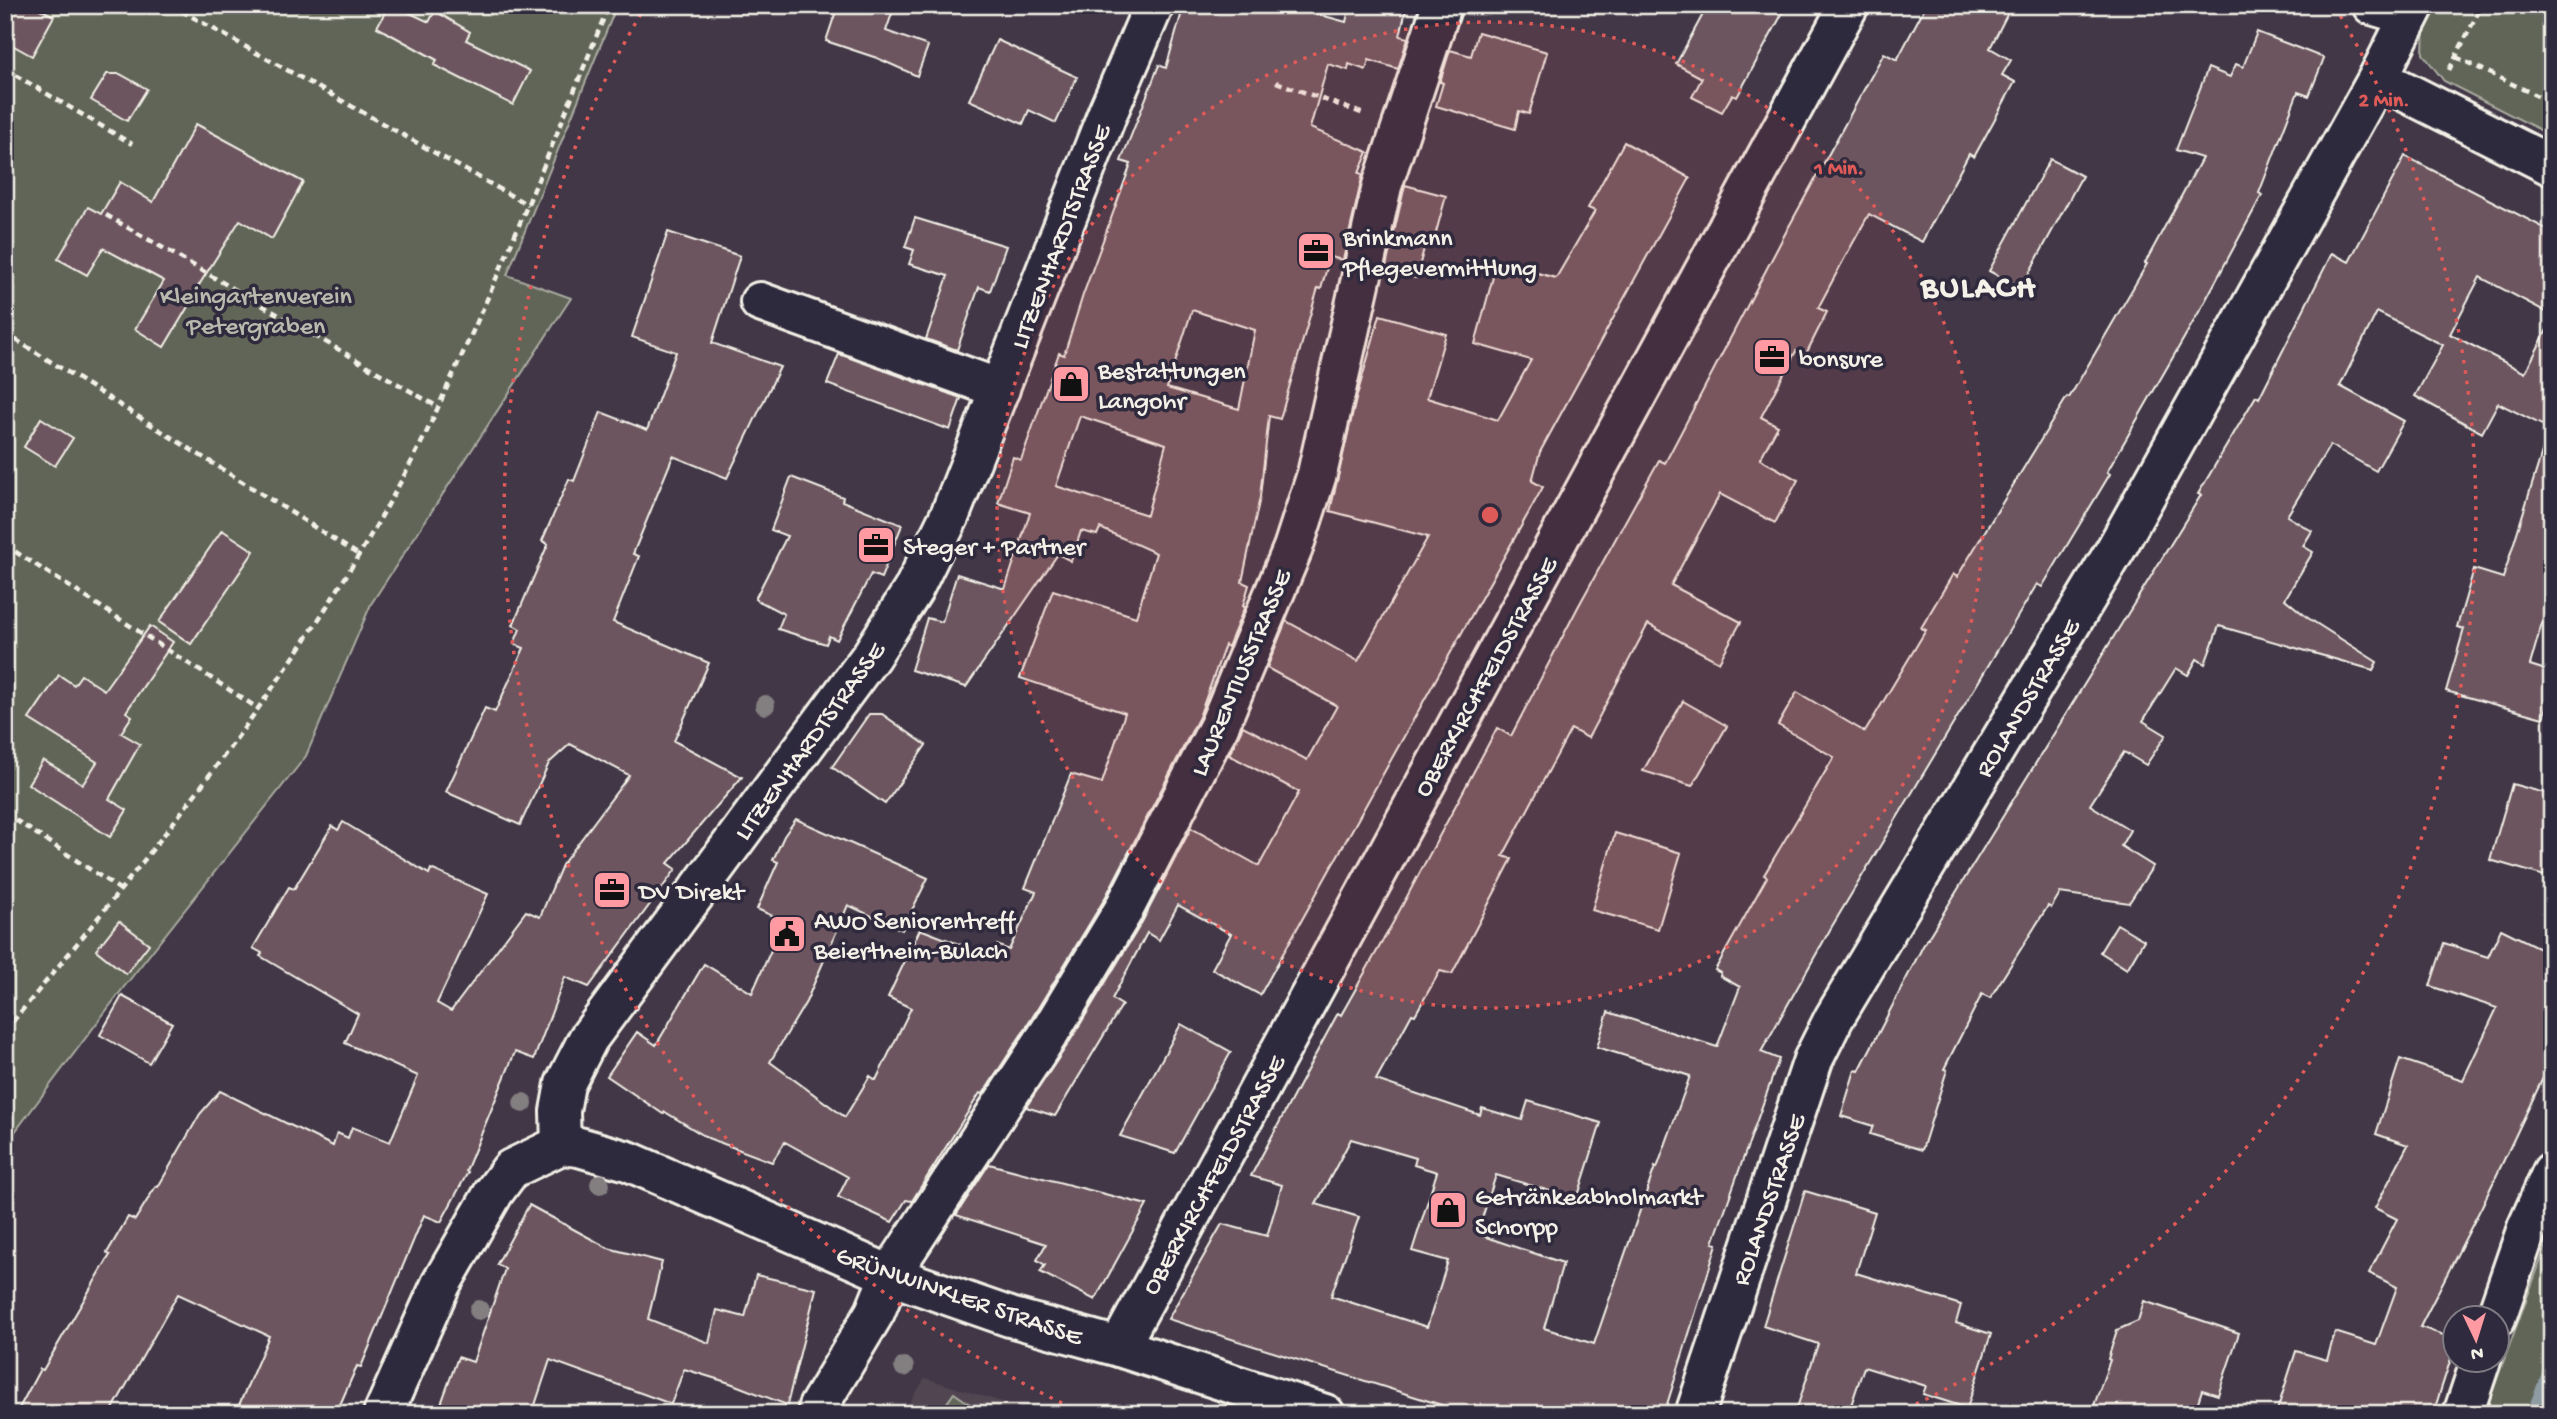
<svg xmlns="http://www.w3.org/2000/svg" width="2557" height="1419" viewBox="0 0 2557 1419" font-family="'Gochi Hand',sans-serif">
<rect width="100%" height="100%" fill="#413747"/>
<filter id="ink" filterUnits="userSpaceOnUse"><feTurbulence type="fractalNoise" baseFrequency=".0143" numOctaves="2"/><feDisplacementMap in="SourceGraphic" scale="14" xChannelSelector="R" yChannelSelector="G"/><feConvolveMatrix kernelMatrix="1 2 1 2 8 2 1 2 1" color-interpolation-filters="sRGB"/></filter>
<g filter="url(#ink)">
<path fill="#514451" d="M925 1378 1040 1414H902Z"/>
<g fill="#616558" stroke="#aaaba0" stroke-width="2">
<path d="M5 5H617L507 275 571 298 371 604 306 756 124 987 5 1145Z"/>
<path d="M2435 5H2552V136L2444 81 2423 54 2424 24Z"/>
<path d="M2552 1230V1414H2484Z"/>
<path d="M954 1393 980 1411 977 1414H939Z"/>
</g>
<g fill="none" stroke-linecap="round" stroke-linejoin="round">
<path stroke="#8f9ba3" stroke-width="12" d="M2532 1414 2552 1364"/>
</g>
<g fill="#6c545e" stroke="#f4f1e8" stroke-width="2" fill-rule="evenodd">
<path d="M5 5H32L54 16 32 56 5 41Z"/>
<path d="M389 5H393L429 22 435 11 470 32 466 40 530 71 513 105 434 65 437 60 377 27Z"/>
<path d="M838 5H895L886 31 928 46 917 76 877 58 826 41Z"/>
<path d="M1184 5H1285L1346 22 1350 5H1407L1400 36 1408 38 1398 69 1369 60 1366 70 1349 64 1348 70 1328 64 1310 128 1368 152 1359 173 1363 174 1343 260 1330 257 1321 289 1318 288 1280 419 1269 416 1260 497 1242 582 1249 585 1243 606H1245L1228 647 1225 645 1199 717 1104 900 1032 1018 983 1094 980 1093 912 1201 906 1200 892 1222 838 1197 848 1177 785 1142 772 1162 708 1138 665 1112 663 1114 607 1076 637 1032 656 1045 704 964 752 993 784 921 757 909 778 862 773 860 784 836 796 819 928 878 902 930 848 905 806 1002 770 1062 845 1117 870 1076 876 1080 911 1008 888 997 920 929 992 957 997 945 1009 950 1036 892 1025 888 1071 774 1102 783 1125 713 1020 678 1053 590 1136 617 1156 553 1100 528 1097 535 1081 531 1071 561 1058 554 966 687 911 670 927 618 942 622 957 574 1005 589 1030 513 998 503 1013 457 1021 460 1059 353 1064 355 1083 295 1131 164 1121 161 1159 65 1166 68ZM1192 310 1255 330 1239 409 1167 388ZM1080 416 1166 444 1147 515 1056 486Z"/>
<path d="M1708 5H1787L1737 97 1732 95 1722 112 1692 97 1702 78 1676 64Z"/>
<path d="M1926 5H2012L1990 48 2011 60 2002 75 2015 82 1974 157 1969 154 1922 242 1869 214 1843 261 1818 308 1827 312 1805 356 1796 351 1761 417 1778 426 1760 459 1798 480 1775 523 1720 494 1671 585 1741 622 1719 662 1648 624 1588 738 1571 729 1503 856 1512 859 1452 974 1440 971 1415 1015 1412 1014 1376 1080 1480 1115 1482 1108 1522 1120 1528 1101 1601 1123 1577 1199 1496 1175 1477 1234 1563 1263 1544 1328 1594 1344 1655 1167 1657 1168 1690 1076 1597 1047 1608 1012 1717 1047 1740 987 1720 976 1721 973 1715 970 1767 877 1764 875 1834 757 1778 725 1797 692 1865 732 1926 630 1921 628 1953 574 1957 577 2067 397 2069 398 2147 264 2145 263 2202 158 2176 150 2208 68 2230 77 2236 64 2243 67 2257 32 2324 58 2309 96 2298 92 2259 193 2262 195 2203 305 2107 472 2110 474 2042 587 2037 584 1831 928 1761 1052 1779 1059 1713 1243 1717 1244 1664 1414H1470L1168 1319 1222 1224 1267 1236 1282 1185 1251 1176 1305 1074 1338 1013 1341 1015 1395 919 1497 728 1511 736 1578 607 1659 460 1665 463 1787 230 1884 53 1897 60ZM1351 1139 1416 1158 1414 1165 1437 1172 1412 1251 1448 1261 1427 1327 1331 1296 1359 1217 1316 1204Z"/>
<path d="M1478 32 1547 52 1529 114 1519 111 1515 129 1436 106 1443 83 1440 82 1450 50 1471 56Z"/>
<path d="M997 40 1077 77 1056 123 1029 110 1023 124 969 100Z"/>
<path d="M107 74H120L147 89 127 121 91 100Z"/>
<path d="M196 124 303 182 272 239 240 220 187 304 189 305 164 347 135 329 164 281 103 248 87 275 58 259 88 207 101 214 120 182 153 202Z"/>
<path d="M1624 142 1690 178 1540 452 1532 481 1543 487 1260 995 1212 969 1231 934 1178 905 1159 940 1147 933 1112 999 1122 1005 1055 1116 1026 1107 1070 1041 1142 922 1191 828 1259 866 1299 792 1229 755 1243 726 1307 760 1337 706 1267 668 1286 621 1358 661 1428 537 1330 511 1356 399 1380 315 1446 334 1427 398 1498 420 1531 360 1475 344 1497 262 1556 278 1595 211 1588 208Z"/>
<path d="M2405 156 2552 232V315L2480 277 2450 334 2525 373 2552 320V430L2498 403 2482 433 2415 396 2443 345 2377 312 2340 386 2404 421 2376 471 2330 445 2287 516 2312 531 2303 546 2313 552 2285 599 2308 618 2377 662 2373 670 2219 626 2205 664 2197 659 2188 675 2176 668 2143 721 2166 735 2146 765 2124 752 2090 805 2130 830 2121 846 2153 866 2129 903 2060 893 2051 908 2048 906 1990 998 1982 994 1944 1069 1947 1070 1922 1150 1870 1134 1873 1126 1841 1116 1855 1070 1859 1071 1923 946 2201 495 2198 494 2256 396 2259 398 2332 253 2349 262Z"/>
<path d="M2050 159 2082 176 2021 288 1989 271Z"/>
<path d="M1405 185 1446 196 1432 247 1425 245 1416 278 1385 271Z"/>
<path d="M915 218 1006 246 990 291 979 287 957 350 926 339 948 276 909 264 914 250 905 247Z"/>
<path d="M668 232 740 256 712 343 780 367 727 478 673 456 633 554 639 556 613 622 709 663 674 741 742 777 668 863 676 869 589 987 565 977 534 1059 515 1052 466 1171 468 1172 441 1222 424 1215 361 1367 357 1366 336 1414H258L239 1405 269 1336 178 1294 110 1414H16L40 1369 43 1370 110 1255 107 1253 128 1217 135 1220 156 1186 158 1187 200 1114 220 1091 333 1146 337 1133 348 1138 352 1127 390 1142 418 1076 345 1043 358 1014 260 956 262 953 253 948 289 887 294 889 332 826 338 830 343 822 429 874 431 869 488 894 437 1003 451 1011 526 911 540 917 562 865 629 775 570 744 549 763 520 825 446 792 485 708 495 712 524 648 514 644 520 629 513 625 548 544 542 541 569 479 574 481 601 412 647 430 676 352 632 337Z"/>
<path d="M839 354 961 398 950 430 827 384Z"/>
<path d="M41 418 73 438 55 466 24 447Z"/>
<path d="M2544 446 2552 448V588L2530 665 2552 672V689L2543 718 2446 691 2464 629 2457 627 2474 569 2503 578Z"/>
<path d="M791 477 843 497 842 501 902 525 881 578 871 574 837 640 829 636 826 644 778 629 784 614 755 599 787 536 771 530Z"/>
<path d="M222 530 254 551 191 644 159 622Z"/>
<path d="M150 626 173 642 126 712 132 716 121 733 140 744 109 799 127 810 110 837 28 784 43 760 83 784 97 762 29 719 59 675 74 685 81 675 104 690Z"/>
<path d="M1683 701 1727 726 1692 786 1643 771Z"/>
<path d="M869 714H882L926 745 885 804 832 767Z"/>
<path d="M2512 784 2552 795V878L2490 860Z"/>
<path d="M1615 833 1681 853 1658 929 1592 910Z"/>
<path d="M119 921 149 944 126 974 96 950Z"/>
<path d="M2117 924 2144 940 2127 969 2100 952Z"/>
<path d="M2501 929 2552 954V1059L2482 1206 2420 1327 2455 1339V1346L2433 1414H2276L2296 1351 2327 1360 2335 1332 2376 1345 2397 1287 2369 1273 2397 1219 2375 1208 2408 1145 2376 1134 2400 1059 2463 1080 2497 1008 2430 986 2444 943 2488 957Z"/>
<path d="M122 996 172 1023 149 1063 100 1035Z"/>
<path d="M1181 1024 1231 1052 1175 1153 1120 1136Z"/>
<path d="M989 1164 1147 1205 1095 1300 1040 1272 1045 1265 1037 1260 1046 1244 956 1215Z"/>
<path d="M1805 1191 1875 1212 1856 1273 1961 1305 1956 1323 1991 1334 1967 1408 1923 1394 1926 1386 1864 1367 1848 1414H1795L1818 1344 1763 1326Z"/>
<path d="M529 1205 608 1248 662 1262 648 1319 709 1343 717 1310 745 1317 756 1275 816 1289 787 1405 730 1383 684 1369 671 1404 550 1360 532 1414H461L440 1407 458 1357 473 1362 505 1269 497 1264Z"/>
<path d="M2144 1301 2239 1333 2218 1395 2202 1390 2194 1414H2091L2110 1360 2108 1359 2117 1330 2138 1321Z"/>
</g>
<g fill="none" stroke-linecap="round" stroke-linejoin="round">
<defs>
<g id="minor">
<path d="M2372 5 2409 16"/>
<path d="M2378 78 2552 166"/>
<path d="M760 302 1000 389"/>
<path d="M561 1145 560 1111 565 1084 588 1039 871 656 913 590 950 515 1108 112 1154 5"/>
<path d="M2496 1318 2527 1228 2552 1172"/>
<path d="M1119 1347 1849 5"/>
<path d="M818 1407 875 1312 890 1275 1051 1030 1123 911 1219 726 1293 548 1317 474 1382 186 1442 5"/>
<path d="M383 1414 441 1284 494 1192 511 1169 561 1145 579 1147 628 1161 890 1275 1010 1317 1119 1347 1325 1414"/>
<path d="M1695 1414 1813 1060 1834 1018 2117 547 2378 78 2415 5"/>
<path d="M2463 1414 2481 1360"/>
</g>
</defs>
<use href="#minor" stroke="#f4f1e8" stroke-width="44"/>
<g stroke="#f4f1e8" stroke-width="4.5" stroke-dasharray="7 5" stroke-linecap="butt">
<path d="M171 5 528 205"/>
<path d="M2456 57 2552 103"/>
<path d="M5 69 132 144"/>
<path d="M2449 70 2482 5"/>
<path d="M1276 82 1364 114"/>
<path d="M106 215 438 407"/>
<path d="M5 333 359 555"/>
<path d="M5 545 259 709"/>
<path d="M5 813 121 890"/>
<path d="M5 1031C156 849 307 663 416 453 431 425 443 395 457 366 512 247 560 126 609 5"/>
</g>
<use href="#minor" stroke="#2f2a3d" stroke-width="38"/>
</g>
<g fill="#837e80">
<circle cx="765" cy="705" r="10"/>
<circle cx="523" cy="1103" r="10"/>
<circle cx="600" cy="1184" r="10"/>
<circle cx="479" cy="1310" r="10"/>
<circle cx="904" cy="1367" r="10"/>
</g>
</g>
<circle cx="1490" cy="515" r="493" fill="#de5a58" fill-opacity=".12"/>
<g fill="none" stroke="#de5a58" stroke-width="3.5" stroke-dasharray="3.5 7">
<circle cx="1490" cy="515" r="493"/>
<path d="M1081 1412A986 986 0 0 1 645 7M2335 7A986 986 0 0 1 1899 1412"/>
</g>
<defs>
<symbol id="office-square" viewBox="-11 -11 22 22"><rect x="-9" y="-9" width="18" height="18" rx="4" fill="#ff9aa2" stroke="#2f2a3d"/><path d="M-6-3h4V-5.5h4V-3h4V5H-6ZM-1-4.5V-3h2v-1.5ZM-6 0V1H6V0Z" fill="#111"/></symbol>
<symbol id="shop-square" viewBox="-11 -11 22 22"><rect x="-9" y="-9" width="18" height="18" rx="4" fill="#ff9aa2" stroke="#2f2a3d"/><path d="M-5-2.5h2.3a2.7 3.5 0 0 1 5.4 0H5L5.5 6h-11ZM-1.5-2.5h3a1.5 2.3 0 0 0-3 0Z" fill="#111"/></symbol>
<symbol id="civic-square" viewBox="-11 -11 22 22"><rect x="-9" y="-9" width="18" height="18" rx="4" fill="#ff9aa2" stroke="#2f2a3d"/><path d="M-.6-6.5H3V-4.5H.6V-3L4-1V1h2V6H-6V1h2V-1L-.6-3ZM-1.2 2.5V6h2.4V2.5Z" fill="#111"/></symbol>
</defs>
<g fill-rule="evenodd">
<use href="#office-square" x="1294" y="229" width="44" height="44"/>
<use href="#office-square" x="1750" y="335" width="44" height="44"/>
<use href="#shop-square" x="1049" y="362" width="44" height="44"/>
<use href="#office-square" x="854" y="523" width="44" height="44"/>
<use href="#office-square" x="590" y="868" width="44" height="44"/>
<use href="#civic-square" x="765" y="912" width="44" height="44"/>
<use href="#shop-square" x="1426" y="1188" width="44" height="44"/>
</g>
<g text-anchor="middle" stroke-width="7" stroke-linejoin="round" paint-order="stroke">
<g font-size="26" fill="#f4f1e8" stroke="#2f2a3d">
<text transform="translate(1059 236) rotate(-69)" y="9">LITZENHARDTSTRASSE</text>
<text transform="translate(1239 672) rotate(-67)" y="9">LAURENTIUSSTRASSE</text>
<text transform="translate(1484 676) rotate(-61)" y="9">OBERKIRCHFELDSTRASSE</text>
<text transform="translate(2026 697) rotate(-59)" y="9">ROLANDSTRASSE</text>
<text transform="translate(808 740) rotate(-54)" y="9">LITZENHARDTSTRASSE</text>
<text transform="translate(1212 1174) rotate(-61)" y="9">OBERKIRCHFELDSTRASSE</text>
<text transform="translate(1767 1199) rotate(-71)" y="9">ROLANDSTRASSE</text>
<text transform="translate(960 1294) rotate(19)" y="9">GRÜNWINKLER STRASSE</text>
</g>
<g font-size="26" fill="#f4f1e8" stroke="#2f2a3d" text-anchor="start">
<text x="1343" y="245">Brinkmann<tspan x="1343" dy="30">Pflegevermittlung</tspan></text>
<text x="1799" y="366">bonsure</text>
<text x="1098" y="378">Bestattungen<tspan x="1098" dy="30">Langohr</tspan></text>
<text x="903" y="554">Steger + Partner</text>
<text x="639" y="899">DV Direkt</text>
<text x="814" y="928">AWO Seniorentreff<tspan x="814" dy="30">Beiertheim-Bulach</tspan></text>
<text x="1475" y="1204">Getränkeabholmarkt<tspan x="1475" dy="30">Schorpp</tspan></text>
</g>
<g font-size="26" fill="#b9b9ae" stroke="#2f2a3d">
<text x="256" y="303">Kleingartenverein<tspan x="256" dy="30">Petergraben</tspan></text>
</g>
<g font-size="33" font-weight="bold" letter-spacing="2" fill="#f4f1e8" stroke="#2f2a3d">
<text x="1979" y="296">BULACH</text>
</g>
</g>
<circle cx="1490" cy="515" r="10" fill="#de5a58" stroke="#2f2a3d" stroke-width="3.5"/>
<g font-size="21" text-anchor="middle" font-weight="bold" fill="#de5a58" stroke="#2f2a3d" stroke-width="7" stroke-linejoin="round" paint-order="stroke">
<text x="2384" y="106">2 Min.</text>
<text x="1839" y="174">1 Min.</text>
</g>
<rect width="2557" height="1419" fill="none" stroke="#2f2a3d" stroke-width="28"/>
<rect x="14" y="14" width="2529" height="1391" fill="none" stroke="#f4f1e8" stroke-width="2.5" filter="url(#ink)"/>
<g transform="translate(2476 1339) rotate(176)"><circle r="33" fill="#2f2a3d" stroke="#7e7a81" stroke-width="2"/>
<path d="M0-5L12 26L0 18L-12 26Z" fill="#ff9aa2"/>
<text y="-10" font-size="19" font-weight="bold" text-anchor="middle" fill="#f4f1e8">N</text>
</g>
</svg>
